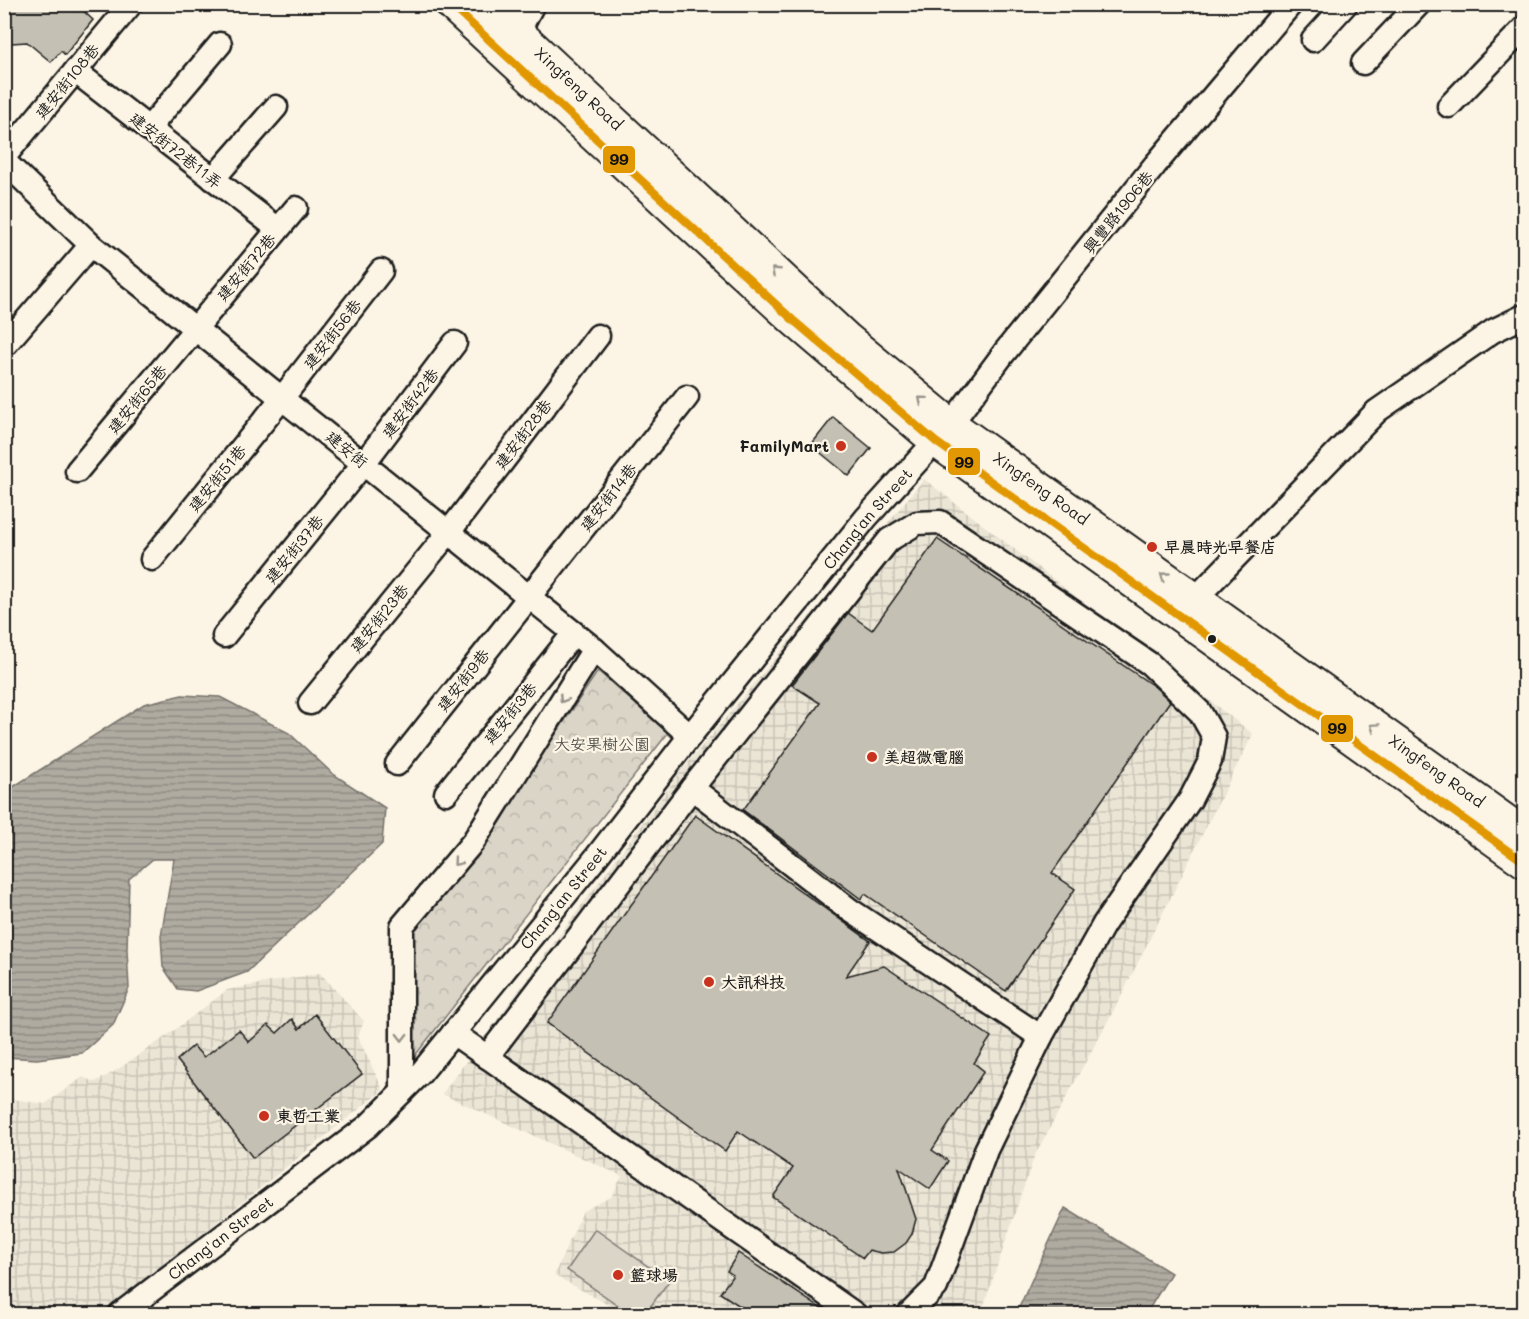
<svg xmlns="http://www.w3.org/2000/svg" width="1529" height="1319" viewBox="0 0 1529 1319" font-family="Mali,'LXGW WenKai TC',sans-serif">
<defs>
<pattern id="industrial-grid" width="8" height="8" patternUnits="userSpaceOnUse" patternTransform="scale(1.5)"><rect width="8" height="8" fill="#ebe5d6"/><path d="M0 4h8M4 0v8" fill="none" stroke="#c9c4b7"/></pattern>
<pattern id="forest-crowns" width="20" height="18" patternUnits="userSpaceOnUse" patternTransform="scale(1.5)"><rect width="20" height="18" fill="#dbd5c8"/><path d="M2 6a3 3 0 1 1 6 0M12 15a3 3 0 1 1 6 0" fill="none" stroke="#bbb6ab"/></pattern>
<pattern id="water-rules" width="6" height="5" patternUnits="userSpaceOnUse" patternTransform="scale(1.5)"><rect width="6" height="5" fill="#b0aba1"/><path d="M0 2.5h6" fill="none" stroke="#8e8a82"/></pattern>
</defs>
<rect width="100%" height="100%" fill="#fcf5e5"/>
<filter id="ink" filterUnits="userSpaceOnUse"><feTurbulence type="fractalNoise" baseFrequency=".0167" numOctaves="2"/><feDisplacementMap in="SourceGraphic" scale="12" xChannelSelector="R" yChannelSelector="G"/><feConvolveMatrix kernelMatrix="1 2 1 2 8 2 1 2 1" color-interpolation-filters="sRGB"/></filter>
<g filter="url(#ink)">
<g fill="url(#industrial-grid)">
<path d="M924 479 1253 734 1117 1004 1034 1157 981 1314H625L554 1275 583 1211 611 1197 622 1176 442 1094 679 774Z"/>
<path d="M320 973 364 1021 358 1037 383 1090 102 1314H5L4 1097 6 1098 45 1104 83 1077 95 1082 114 1072 168 1035 227 990Z"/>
</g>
<path fill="#dbd5c8" stroke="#7c7872" stroke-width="1.5" d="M595 1229 669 1281 645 1314H631L567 1270Z"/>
<path fill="url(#forest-crowns)" stroke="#7c7872" stroke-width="1.5" d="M598 671 668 733 406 1067 405 934 482 844Z"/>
<g fill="url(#water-rules)" stroke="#75726c" stroke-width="1.5">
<path d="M182 695 220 697 289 733 333 774 385 808 382 844 247 972 196 991 178 989 163 967 161 936 174 859H153L129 879 127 950 129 988 113 1025 82 1053 37 1059 5 1057V792L144 704Z"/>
<path d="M1065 1208 1171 1273 1146 1314H1016Z"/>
</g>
<g fill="#c4c0b3" stroke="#1c1c1c" stroke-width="1.5">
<path d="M4 4H67L75 11 78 6 93 20 65 55 61 51 51 62 27 42 11 43 4 38Z"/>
<path d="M833 417 871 448 849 476 811 445Z"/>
<path d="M937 539 1155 687 1170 701 1052 873 1075 889 1006 991 865 894 861 899 743 810 820 703 792 685 848 613 872 630Z"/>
<path d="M695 815 870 941 846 976 884 966 991 1037 974 1063 984 1071 932 1150 948 1161 930 1189 899 1168 916 1219 912 1234 906 1243 894 1252 881 1253 869 1250 863 1258 773 1197 793 1168 738 1131 725 1151 547 1023Z"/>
<path d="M315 1014 362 1074 253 1158 177 1060 193 1046 204 1057 239 1030 249 1042 268 1025 277 1033 292 1019 299 1029Z"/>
<path d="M738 1253 829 1314H752L720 1293 733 1275 727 1271Z"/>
</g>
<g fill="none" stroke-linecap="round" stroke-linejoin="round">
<defs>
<g id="minor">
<path d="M518 33 533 4"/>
<path d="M1313 40 1346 4"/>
<path d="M1363 63 1419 4"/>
<path d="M75 71 278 229"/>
<path d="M1449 106 1524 28"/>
<path d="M148 129 220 44"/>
<path d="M4 157 131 4"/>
<path d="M4 161 91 245 594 649 690 736"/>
<path d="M213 179 276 107"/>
<path d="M4 346 91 245"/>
<path d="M77 471 296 208"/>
<path d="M152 559 283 397 381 271"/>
<path d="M1195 599 1377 411 1493 331 1524 316"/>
<path d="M224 636 364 463 455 343"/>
<path d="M310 703 449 532 598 336"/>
<path d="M397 764 687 397"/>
<path d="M692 788 850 910 1041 1037"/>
<path d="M446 793 574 633"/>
<path d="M453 1033 855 1314"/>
<path d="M487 1057 692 788 889 540 917 523 940 522 1150 664 1200 712 1214 737 1210 761 1190 800 1104 924 1041 1037 986 1150 936 1287 909 1314"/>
<path d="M402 1092V926L473 842 594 649"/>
<path id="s1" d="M120 1314 368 1126 420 1074 594 860 690 736 866 518 951 424 1004 353 1155 165 1291 4"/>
</g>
<g id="major">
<path d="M450 4 793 320 936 442 1524 862"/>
<path id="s2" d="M488 4 846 337 951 424 1524 833"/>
</g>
</defs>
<use href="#minor" stroke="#1c1c1c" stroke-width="27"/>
<use href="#major" stroke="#1c1c1c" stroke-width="34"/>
<use href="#minor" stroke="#fcf5e5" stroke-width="22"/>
<use href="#major" stroke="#fcf5e5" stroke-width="30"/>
<defs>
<path id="bus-1" d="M450 4 793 320 936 442 1524 862"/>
</defs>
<use href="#bus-1" stroke="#fcf5e5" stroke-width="12"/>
<use href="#bus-1" stroke="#e19803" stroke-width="8"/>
</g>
<defs><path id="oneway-chevron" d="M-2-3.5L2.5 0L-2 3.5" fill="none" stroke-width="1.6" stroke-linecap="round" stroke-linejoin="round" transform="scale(1.5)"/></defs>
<g stroke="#97938b">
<use href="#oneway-chevron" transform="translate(775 271) rotate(-137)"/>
<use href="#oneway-chevron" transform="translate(922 400) rotate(-140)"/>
<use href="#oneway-chevron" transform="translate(1164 576) rotate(-144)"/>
<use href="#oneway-chevron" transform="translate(563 699) rotate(122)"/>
<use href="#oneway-chevron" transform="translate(1374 727) rotate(-145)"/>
<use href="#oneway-chevron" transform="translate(457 862) rotate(130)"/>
<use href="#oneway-chevron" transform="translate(402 1037) rotate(90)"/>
</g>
</g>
<g fill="#c8321e" stroke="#fcf5e5" stroke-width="2">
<circle cx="841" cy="446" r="6"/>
<circle cx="1152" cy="547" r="6"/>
<circle cx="872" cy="757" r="6"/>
<circle cx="709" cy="982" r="6"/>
<circle cx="264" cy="1116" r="6"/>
<circle cx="618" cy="1275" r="6"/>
</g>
<circle fill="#1c1c1c" stroke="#fcf5e5" stroke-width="2" cx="1212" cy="639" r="5"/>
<g text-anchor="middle" stroke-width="4.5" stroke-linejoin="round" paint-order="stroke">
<g font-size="16" fill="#1c1c1c" stroke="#fcf5e5">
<text transform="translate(67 81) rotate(-51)" y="6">建安街108巷</text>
<text dy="6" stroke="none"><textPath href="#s2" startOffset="124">Xingfeng Road</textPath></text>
<text transform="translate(176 150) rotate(38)" y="6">建安街72巷11弄</text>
<text transform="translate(1118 212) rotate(-51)" y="6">興豐路1906巷</text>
<text transform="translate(246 267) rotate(-50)" y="6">建安街72巷</text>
<text transform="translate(332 334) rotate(-52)" y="6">建安街56巷</text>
<text transform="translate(137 399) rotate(-51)" y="6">建安街65巷</text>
<text transform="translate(410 403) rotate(-53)" y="6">建安街42巷</text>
<text transform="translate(523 434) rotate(-53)" y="6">建安街28巷</text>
<text transform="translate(347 449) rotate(39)" y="6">建安街</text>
<text transform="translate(217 478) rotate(-51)" y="6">建安街51巷</text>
<text dy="6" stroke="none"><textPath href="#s2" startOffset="736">Xingfeng Road</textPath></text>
<text transform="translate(608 497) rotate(-52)" y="6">建安街14巷</text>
<text dy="6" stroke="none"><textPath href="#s1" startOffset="1098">Chang'an Street</textPath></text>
<text transform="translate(294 549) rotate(-51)" y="6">建安街37巷</text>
<text transform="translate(379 618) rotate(-51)" y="6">建安街23巷</text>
<text transform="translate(463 680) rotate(-52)" y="6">建安街9巷</text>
<text transform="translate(510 713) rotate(-51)" y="6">建安街3巷</text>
<text dy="6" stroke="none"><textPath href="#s2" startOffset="1222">Xingfeng Road</textPath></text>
<text dy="6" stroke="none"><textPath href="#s1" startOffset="612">Chang'an Street</textPath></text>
<text dy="6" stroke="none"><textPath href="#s1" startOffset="126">Chang'an Street</textPath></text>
</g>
<g font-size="16" font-weight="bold" fill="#1c1c1c" stroke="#fcf5e5" text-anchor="start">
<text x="829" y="452" text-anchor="end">FamilyMart</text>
<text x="1164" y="553">早晨時光早餐店</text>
<text x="884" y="763">美超微電腦</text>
<text x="721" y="988">大訊科技</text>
<text x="276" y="1122">東哲工業</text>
<text x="630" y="1281">籃球場</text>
</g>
<g font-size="16" fill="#555450" stroke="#fcf5e5">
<text x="602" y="750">大安果樹公園</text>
</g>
</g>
<g stroke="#fcf5e5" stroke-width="2">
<rect x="602" y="145" width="34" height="29" rx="6" fill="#e19803"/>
<rect x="947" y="447" width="34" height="29" rx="6" fill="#e19803"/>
<rect x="1320" y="714" width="34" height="29" rx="6" fill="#e19803"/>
</g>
<g font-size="16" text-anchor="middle" font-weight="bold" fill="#111">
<text x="619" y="165">99</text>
<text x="964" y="468">99</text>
<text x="1337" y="734">99</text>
</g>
<rect width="1529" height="1319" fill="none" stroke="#fcf5e5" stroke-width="24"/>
<rect x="12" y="12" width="1505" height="1295" fill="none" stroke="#1c1c1c" stroke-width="2" filter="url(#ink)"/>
</svg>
